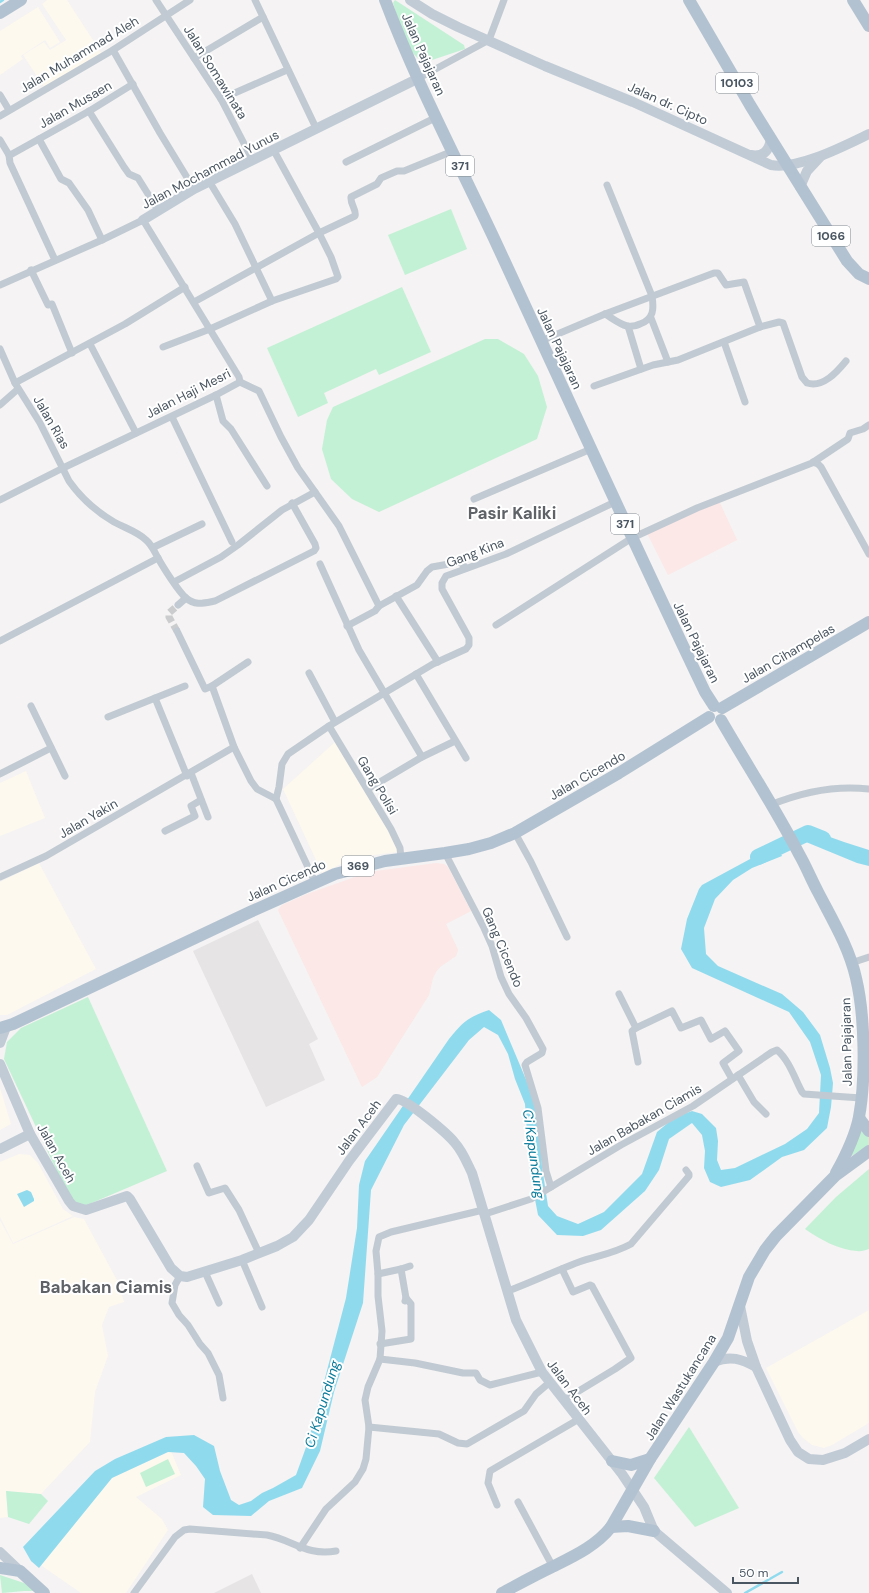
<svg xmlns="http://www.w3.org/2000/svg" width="869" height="1593" viewBox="0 0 869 1593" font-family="'DM Sans',sans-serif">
<rect width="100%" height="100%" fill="#f5f3f3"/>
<g fill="#fdf9ef">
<path d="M47 0H67L102 54 44 87 23 55 44 42 50 50 66 40 42 4Z"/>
<path d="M38 7 60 42 50 48 45 40 21 56 23 59 0 75V31Z"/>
<path d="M335 742 388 829 398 848 397 852 366 856 341 864 322 873 283 789Z"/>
<path d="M26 771 45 818 0 836V783Z"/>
<path d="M39 863 96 969 7 1015H0V882Z"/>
<path d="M0 1088 11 1124 0 1130Z"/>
<path d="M19 1154 30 1155 38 1163 63 1209 73 1216 13 1243 0 1217V1162Z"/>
<path d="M74 1217 84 1219 118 1282 124 1302 109 1307 102 1325 108 1356 95 1392 90 1442 41 1494 6 1491 8 1517 0 1518V1220L13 1244Z"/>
<path d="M869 1310V1423L832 1445 824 1448 812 1445 803 1438 798 1432 766 1368Z"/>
<path d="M171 1451 181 1475 136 1497 162 1519 168 1530 126 1593H81L42 1566 41 1560 97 1485 117 1475Z"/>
</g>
<g fill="#e6e4e5">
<path d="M258 920 318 1039 309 1044 325 1080 266 1107 193 951Z"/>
<path d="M252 1574 261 1593H214Z"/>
</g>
<g fill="#fce8e6">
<path d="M719 501 737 540 668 575 647 533Z"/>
<path d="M436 863 444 864 448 867 471 911 446 924 458 950 456 956 440 967 436 972 433 978 429 995 377 1077 362 1087 278 910 282 905 307 894 369 872Z"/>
</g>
<g fill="#c3f1d5">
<path d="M395 0 464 45 465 49 426 62C408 60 398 18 393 3Z"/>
<path d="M451 209 467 249 405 275 388 235Z"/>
<path d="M402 287 431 352 379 375 376 369 324 393 328 403 298 417 267 348Z"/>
<path d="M485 339H498L524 354 538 376 547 407 537 439 379 512 352 499 331 479 322 449 327 420 333 407Z"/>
<path d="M88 997 167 1171 87 1205H77L69 1197 4 1059 7 1042 21 1028Z"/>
<path d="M860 1124 869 1135V1145L850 1157Z"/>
<path d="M869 1169V1249C865 1250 861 1252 857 1251 839 1250 819 1239 805 1229L836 1197Z"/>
<path d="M689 1427 739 1508 695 1527 654 1478Z"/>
<path d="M168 1459 175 1474 146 1487 140 1473Z"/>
<path d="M6 1491 41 1494 48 1501 29 1524 8 1517Z"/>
<path d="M0 1575 24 1583 37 1591H24L2 1593Z"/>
</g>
<g fill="#90daee">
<path d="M799 830 816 832 844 842 869 850V866L857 863 806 842Z"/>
<path d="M776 845 782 856 752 868 733 880 715 899 704 928 706 954 718 966 782 994 803 1012 820 1035 830 1068 833 1083 831 1107 827 1128 804 1150 782 1157 750 1180 721 1187 710 1182 704 1168 705 1151 702 1135 692 1123 669 1139 659 1170 645 1191 601 1230 583 1236 557 1235 538 1215 530 1173 525 1104 515 1079 508 1054 498 1035 484 1027 469 1040 404 1125 371 1190 363 1303 334 1392 320 1451 302 1488 269 1501 251 1516 213 1515 203 1507 205 1479 196 1466 184 1453 168 1452 112 1478 39 1568 31 1561 23 1547 95 1471 115 1459 166 1437 194 1435 214 1446 220 1471 231 1500 239 1505 251 1501 262 1493 273 1488 296 1475 309 1439 346 1298 357 1228 359 1185 365 1161 449 1039C463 1022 468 1017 489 1010L501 1020 538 1108 542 1167 548 1206 557 1216 578 1224 604 1212 642 1174 657 1132 675 1117 692 1111 702 1114 716 1128 718 1141 717 1160 721 1170 735 1168 785 1144 807 1129 819 1113 821 1075 810 1042 789 1012 692 968 681 949 687 919 699 889 702 885Z"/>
<path d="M27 1190 31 1192 34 1199V1201L24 1207 17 1194Z"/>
</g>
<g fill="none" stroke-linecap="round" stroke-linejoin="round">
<g stroke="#90daee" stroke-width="2.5">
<path d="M0 2 3 0"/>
<path d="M745 1593 782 1572"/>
</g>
<path stroke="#90daee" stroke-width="16" d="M758 857 808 833 823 839"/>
<path stroke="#caccce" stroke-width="7" stroke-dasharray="7 3.5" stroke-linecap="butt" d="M177 631 169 617V613L178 605"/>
<g stroke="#c1cad2" stroke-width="7">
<path d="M156 0 221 99 252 159"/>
<path d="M255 0 316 128"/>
<path d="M113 50 160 133 194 189"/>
<path d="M194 58 263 17"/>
<path d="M419 78 489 40 504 0"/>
<path d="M0 95 9 110"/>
<path d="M221 99 287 70"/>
<path d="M89 111 124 167 129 174 138 178 158 210"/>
<path d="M0 116 113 50 190 0"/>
<path d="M39 139 61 179 69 183 88 210 102 240"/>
<path d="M0 140 9 155 12 154 91 110 133 84"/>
<path d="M9 155 10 163 55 260"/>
<path d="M346 162 437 117"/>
<path d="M209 181 235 224 272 301"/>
<path d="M31 270 48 305 52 304 72 353"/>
<path d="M0 285 102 240 143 220 239 377 240 382"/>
<path d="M194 302 319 233 355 216C357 210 350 204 351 197L377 184 381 178 397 171H404L453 151"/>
<path d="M605 314C612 318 619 324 627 326 632 327 636 326 640 324 654 319 654 309 652 296L607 185"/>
<path d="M651 318 668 362"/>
<path d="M628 326 641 369"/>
<path d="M760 327 779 322 783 323 802 377 807 383C823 388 837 372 846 361"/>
<path d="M541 341 605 314 714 273H718L726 285 744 282 760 327 678 360 653 365 594 386"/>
<path d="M724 342 745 402"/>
<path d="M90 344 136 433"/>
<path d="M163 347 210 329 272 301 336 279 338 277 331 257 319 233 273 149"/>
<path d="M0 349 15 383 40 423 69 481C81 498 97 512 114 522 125 528 138 532 146 540 152 545 154 551 158 558 163 567 178 591 186 598 195 606 204 603 215 601L314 551 316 548 315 544 292 503"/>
<path d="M15 383 41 369 125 324 185 287"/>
<path d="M216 395 223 421 231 429 267 486"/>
<path d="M0 405 18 389"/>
<path d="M172 417 232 542"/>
<path d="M813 462 818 464 821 467 869 554"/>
<path d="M315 492 339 526 379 606 375 611 347 626"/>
<path d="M474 499 591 449"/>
<path d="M0 500 63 468 216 395 240 382"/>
<path d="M154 547 202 524"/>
<path d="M320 564 359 650 422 757"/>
<path d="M174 582 221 557 238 545 282 510 315 492 298 468 281 437 259 391 240 382"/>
<path d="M396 596 438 662"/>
<path d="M178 605 186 598"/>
<path d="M379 606 417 585 427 571 432 567 460 562 466 568"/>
<path d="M496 625 632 538 697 508 812 463 848 439 850 433 863 429 869 425"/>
<path d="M177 631 205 689 212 686 234 747 251 781 257 789 276 799"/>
<path d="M0 641 158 558"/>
<path d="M309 673 335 722"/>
<path d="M416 674 466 758"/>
<path d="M212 686 248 662"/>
<path d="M155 698 187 776"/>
<path d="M31 706 65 776"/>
<path d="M108 717 185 686"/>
<path d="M329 726 391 829 400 848 401 858"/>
<path d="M191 773 208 817"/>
<path d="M0 774 51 748"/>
<path d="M368 789 422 757 455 741"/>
<path d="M770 805C802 792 835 785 869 789"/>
<path d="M165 831 195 816 191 806 201 800"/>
<path d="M515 833 531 862 567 937"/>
<path d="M445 853 484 928 492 946 501 977 509 994 526 1018 543 1049 542 1053 527 1062 525 1065 538 1108 546 1171 551 1187"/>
<path d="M0 877 46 856 234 747"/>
<path d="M315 882 276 799 279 787 282 764 288 754 329 726 433 664 466 649 469 645V638L442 589V583L446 576 506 554 615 502"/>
<path d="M851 963 869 957"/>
<path d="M619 994 636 1028 672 1011 681 1028 701 1020 711 1039 725 1031 739 1051 723 1063 732 1079"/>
<path d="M636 1028 632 1031 638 1062"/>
<path d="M738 1075 754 1102 766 1114"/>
<path d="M197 1166 209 1193 225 1188 239 1210 259 1253"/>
<path d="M485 1214 531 1199 621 1145 693 1106 772 1052 777 1050C789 1060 795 1079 802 1092L804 1094 861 1098"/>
<path d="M242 1260 262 1307"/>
<path d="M401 1269 406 1298 405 1301"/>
<path d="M562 1269 573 1292 590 1285 592 1286 631 1358 615 1369 564 1400"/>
<path d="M205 1272 219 1303"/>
<path d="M378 1274 401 1269 410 1266"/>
<path d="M180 1276 175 1285 172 1303 179 1315 188 1325 200 1344 208 1353 219 1375 223 1398"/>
<path d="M508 1291C532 1282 555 1271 579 1262 597 1256 615 1253 631 1244L689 1176V1174L686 1170"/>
<path d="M380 1344 411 1339V1304L406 1298"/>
<path d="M380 1359 415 1363 463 1373H476L480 1380 490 1385 542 1372"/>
<path d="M369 1427 439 1434 458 1443 467 1444 524 1411 536 1394 550 1382"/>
<path d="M518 1502 553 1567"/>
<path d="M497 1505 488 1483 490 1471 579 1419"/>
<path d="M300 1548 326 1509 355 1482 363 1469 366 1459 369 1427 365 1400 368 1387 380 1359 382 1331 378 1296V1274L376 1251 379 1237 391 1232 483 1210"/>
<path d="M134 1593 175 1537 184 1530 190 1529 267 1535C293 1540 306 1556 336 1551"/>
</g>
<g stroke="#c1cbd6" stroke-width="10">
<path d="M410 0 432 14 458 27 545 66 633 102 771 165C798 170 844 146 869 134"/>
<path d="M751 155C763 157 769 151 771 139"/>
<path d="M800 187 807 171 820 157"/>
<path d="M143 220 194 189 419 78"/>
<path d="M0 1043 6 1027"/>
<path d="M0 1064 30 1134 69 1201 73 1206 86 1210 127 1196 130 1199 171 1268 180 1276 187 1277 242 1260 277 1246 293 1237 309 1220 349 1161 396 1099C406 1098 448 1134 455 1143 463 1152 467 1163 472 1173L516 1320 542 1372 622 1474 644 1507 654 1531 727 1593"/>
<path d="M0 1149 30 1134"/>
<path d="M740 1306 747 1341 756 1367 790 1440 798 1452 809 1459 823 1460 845 1453 869 1439"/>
<path d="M714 1362C730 1355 742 1359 756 1367"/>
<path d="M0 1552 20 1571"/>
</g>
<g stroke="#b3c2d1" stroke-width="12">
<path d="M385 0C417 85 460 165 498 247 567 396 634 544 705 692L714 706"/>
<path d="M689 0 750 105 847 261 859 274 869 279"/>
<path d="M853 0 869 26"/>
<path d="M0 13 21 0"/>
<path d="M722 708 869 622"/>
<path d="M721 720C747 765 775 808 799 854 806 866 811 879 818 892 832 919 849 947 856 978 865 1015 866 1079 859 1117 855 1137 846 1155 836 1173"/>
<path d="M0 1028 13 1024 250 912 335 874 385 861 445 853 469 849 491 843 515 833 619 773 709 717"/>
<path d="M859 1118 869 1131"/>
<path d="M612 1461 631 1465 650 1459"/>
<path d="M611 1527 628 1526 654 1531"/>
<path d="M0 1568 20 1571 44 1593"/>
<path d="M502 1593C519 1584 535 1575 552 1567 574 1556 596 1546 611 1527L650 1459 714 1362 728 1338 749 1277 765 1250 776 1236 835 1176 869 1151"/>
</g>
</g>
<g text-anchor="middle" stroke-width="4" stroke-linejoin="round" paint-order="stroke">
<g fill="#fff" stroke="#808990" stroke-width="1">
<rect x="716" y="73" width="42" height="20" rx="3"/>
<rect x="446" y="156" width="28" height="20" rx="3"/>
<rect x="812" y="226" width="38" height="20" rx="3"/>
<rect x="611" y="514" width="28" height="20" rx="3"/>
<rect x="342" y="856" width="32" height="20" rx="3"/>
</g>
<g font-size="12" font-weight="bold" fill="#4a5661">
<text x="737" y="87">10103</text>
<text x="460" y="170">371</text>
<text x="831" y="240">1066</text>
<text x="625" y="528">371</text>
<text x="358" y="870">369</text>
</g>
<g font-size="13" fill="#4a5661" stroke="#fff">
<text transform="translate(79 54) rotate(-31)" y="5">Jalan Muhammad Aleh</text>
<text transform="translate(424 54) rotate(66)" y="5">Jalan Pajajaran</text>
<text transform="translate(216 72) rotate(58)" y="5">Jalan Somawinata</text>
<text transform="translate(668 103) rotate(24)" y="5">Jalan dr. Cipto</text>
<text transform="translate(75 104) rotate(-30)" y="5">Jalan Musaen</text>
<text transform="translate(210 169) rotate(-28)" y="5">Jalan Mochammad Yunus</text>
<text transform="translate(560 348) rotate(65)" y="5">Jalan Pajajaran</text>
<text transform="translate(188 393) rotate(-27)" y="5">Jalan Haji Mesri</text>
<text transform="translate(52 422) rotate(60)" y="5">Jalan Rias</text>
<text transform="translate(475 552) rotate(-21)" y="5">Gang Kina</text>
<text transform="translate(697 642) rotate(64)" y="5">Jalan Pajajaran</text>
<text transform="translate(788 653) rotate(-30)" y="5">Jalan Cihampelas</text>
<text transform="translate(587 775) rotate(-30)" y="5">Jalan Cicendo</text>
<text transform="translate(378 785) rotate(59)" y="5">Gang Polisi</text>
<text transform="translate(88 818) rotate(-30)" y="5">Jalan Yakin</text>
<text transform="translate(286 880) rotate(-24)" y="5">Jalan Cicendo</text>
<text transform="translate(503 947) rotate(67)" y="5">Gang Cicendo</text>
<text transform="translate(846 1042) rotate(-91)" y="5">Jalan Pajajaran</text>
<text transform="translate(644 1119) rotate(-30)" y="5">Jalan Babakan Ciamis</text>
<text transform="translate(358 1127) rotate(-53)" y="5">Jalan Aceh</text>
<text transform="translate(57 1153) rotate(61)" y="5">Jalan Aceh</text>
<text transform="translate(570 1387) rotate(53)" y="5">Jalan Aceh</text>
<text transform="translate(680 1387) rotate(-58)" y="5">Jalan Wastukancana</text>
</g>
<g font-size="14" font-style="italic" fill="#0c7c9b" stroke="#fff">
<text transform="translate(534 1154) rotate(82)" y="5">Ci Kapundung</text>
<text transform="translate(322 1404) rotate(-73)" y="5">Ci Kapundung</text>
</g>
<g font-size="17" font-weight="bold" fill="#5f6368" stroke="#fff">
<text x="512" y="519">Pasir Kaliki</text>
<text x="106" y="1293">Babakan Ciamis</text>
</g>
</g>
<path d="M733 1577v6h65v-6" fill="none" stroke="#4a5661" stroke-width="2"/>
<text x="739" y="1577" font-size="12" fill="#4a5661" stroke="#ffffff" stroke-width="3" paint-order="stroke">50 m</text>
</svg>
